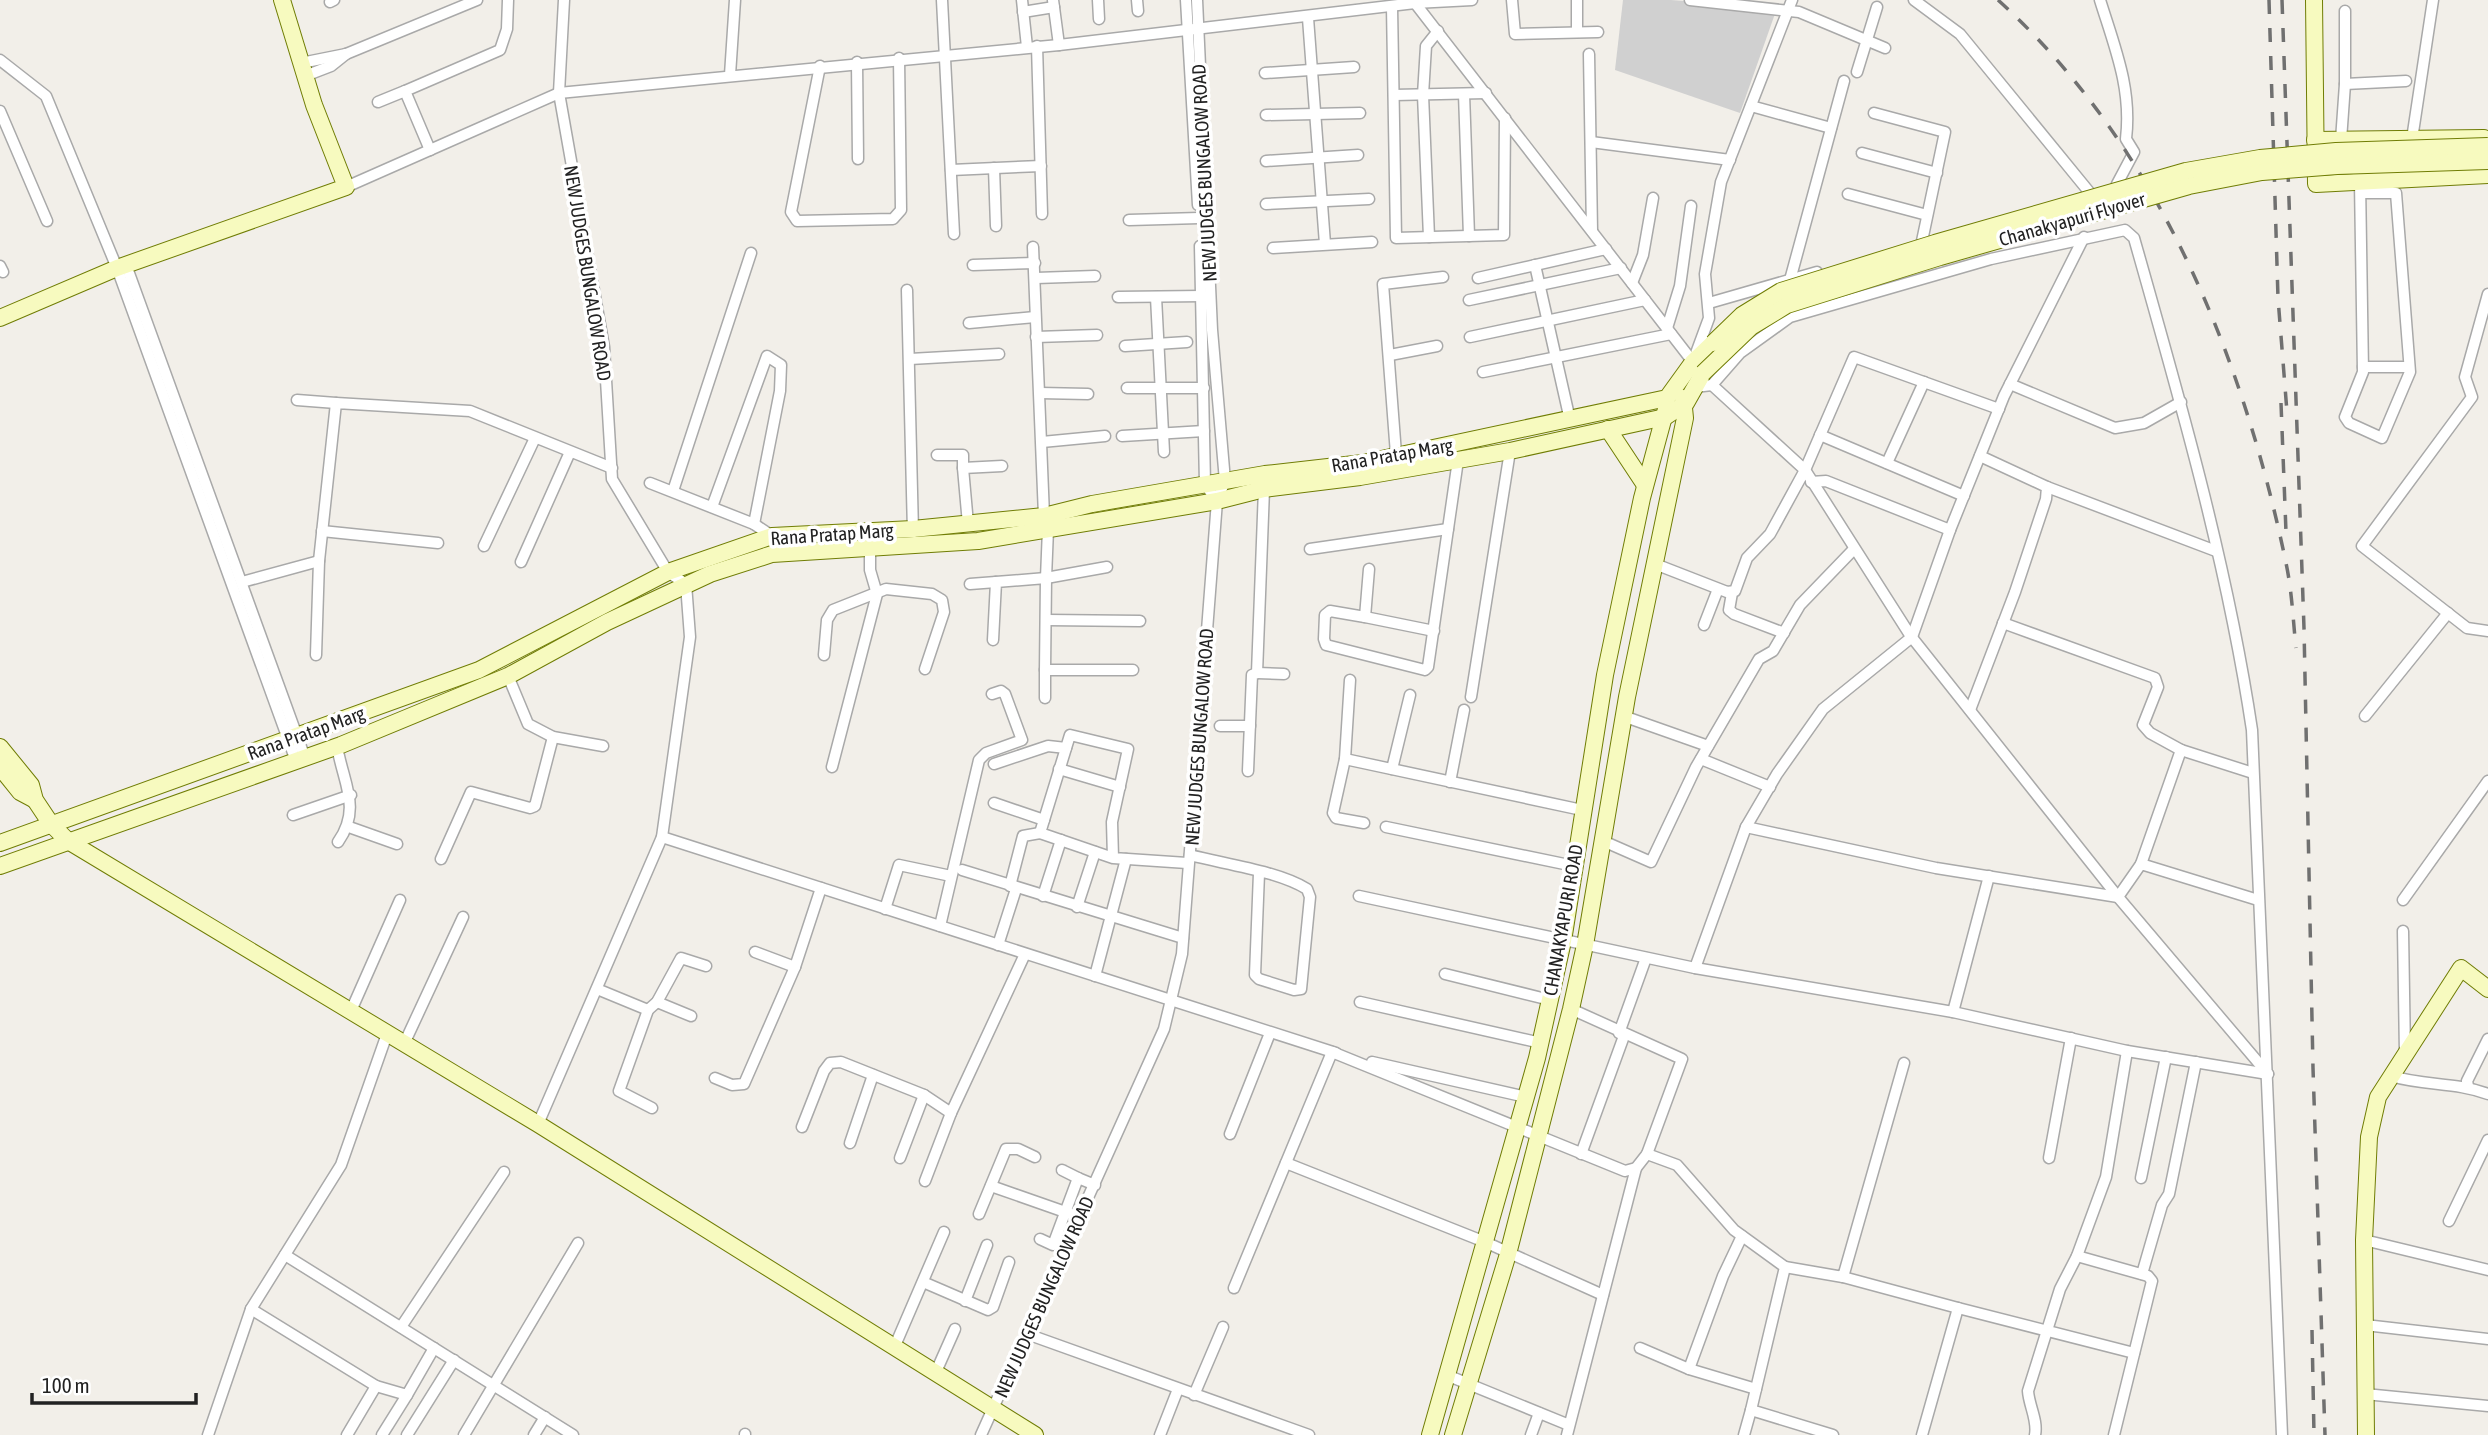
<svg xmlns="http://www.w3.org/2000/svg" width="2488" height="1435" viewBox="0 0 2488 1435" font-family="'Asap Condensed',sans-serif">
<rect width="100%" height="100%" fill="#f2efe9"/>
<path fill="#d0d0d0" d="M1623 0H1671L1777 8 1740 113 1615 70Z"/>
<g fill="none" stroke-linecap="round" stroke-linejoin="round">
<defs>
<g id="street">
<path d="M942 0 954 234"/>
<path d="M1022 0 1027 47"/>
<path d="M1053 0 1059 45"/>
<path d="M1098 0 1099 19"/>
<path d="M1137 0 1138 11"/>
<path d="M1186 0 1198 205"/>
<path d="M1512 0 1515 34 1598 32"/>
<path d="M1577 0V31"/>
<path d="M1690 0 1799 12 1885 48"/>
<path d="M1914 0 1960 34 2090 193"/>
<path d="M2100 0C2115 48 2132 89 2126 139L2134 152 2117 184"/>
<path d="M330 2 334 0"/>
<path d="M1415 3 1693 362"/>
<path d="M1392 7 1396 238 1504 235 1505 118"/>
<path d="M2345 11V84L2406 81"/>
<path d="M1023 12 1054 7"/>
<path d="M1308 18 1325 244"/>
<path d="M1037 46 1042 214"/>
<path d="M1589 54 1592 231"/>
<path d="M0 60 46 96 117 268 296 761"/>
<path d="M857 62 858 159"/>
<path d="M301 63 346 54 477 0"/>
<path d="M820 66 791 212 797 221 893 219 901 210 899 58"/>
<path d="M1857 72 1877 7"/>
<path d="M1265 73 1354 67"/>
<path d="M730 75 735 0"/>
<path d="M305 76 331 66 346 54"/>
<path d="M1464 94 1469 236"/>
<path d="M1394 95 1486 93"/>
<path d="M378 102 405 91"/>
<path d="M1751 106 1831 128"/>
<path d="M0 111 47 221"/>
<path d="M1874 113 1945 132 1922 241"/>
<path d="M1266 115 1360 113"/>
<path d="M2412 139 2433 0"/>
<path d="M2341 140 2345 84"/>
<path d="M1591 142 1730 160"/>
<path d="M430 150 405 91 500 50 507 29 508 0"/>
<path d="M1862 153 1937 173"/>
<path d="M1266 161 1358 155"/>
<path d="M994 168 996 226"/>
<path d="M951 170 1041 166"/>
<path d="M2360 182 2363 372 2345 417 2349 423 2382 438 2410 372 2396 193H2361"/>
<path d="M346 187 559 93 1059 45 1415 3 1472 0"/>
<path d="M1848 194 1927 215"/>
<path d="M1266 204 1369 199"/>
<path d="M1129 220 1199 218"/>
<path d="M1429 237 1423 95 1426 46 1438 31"/>
<path d="M1200 246 1205 484 1217 501"/>
<path d="M1033 247 1044 516"/>
<path d="M1273 248 1372 242"/>
<path d="M126 265 305 758"/>
<path d="M973 265 1035 263"/>
<path d="M1535 265 1570 420"/>
<path d="M0 266 3 272"/>
<path d="M1036 278 1095 276"/>
<path d="M1478 278 1606 249"/>
<path d="M1790 280 1844 81"/>
<path d="M1632 283 1643 255 1653 198"/>
<path d="M907 290 913 532"/>
<path d="M2488 294 2465 377 2472 397 2362 546 2467 628 2488 631"/>
<path d="M1118 297 1202 296"/>
<path d="M1156 297 1164 452"/>
<path d="M1469 300 1621 268"/>
<path d="M1709 303 1817 272"/>
<path d="M969 323 1035 317"/>
<path d="M1667 328 1680 286 1691 206"/>
<path d="M1036 337 1097 335"/>
<path d="M1470 337 1645 300"/>
<path d="M1125 346 1187 342"/>
<path d="M1390 355 1437 346"/>
<path d="M1695 356 1709 318 1705 274 1721 182 1792 0"/>
<path d="M910 359 999 354"/>
<path d="M2363 367H2409"/>
<path d="M1483 372 1671 334"/>
<path d="M2010 384 2115 428 2144 423 2181 402"/>
<path d="M1712 385 1805 470 1910 635 2118 897 2268 1074"/>
<path d="M1695 387 1712 385 1740 353 1790 317 1991 259 2125 230 2134 238C2180 400 2227 563 2252 730L2282 1435"/>
<path d="M1127 388H1204"/>
<path d="M1040 393 1088 394"/>
<path d="M297 400 336 403"/>
<path d="M1820 435 1964 496"/>
<path d="M1122 436 1204 431"/>
<path d="M1042 442 1105 436"/>
<path d="M1396 454 1383 284 1443 277"/>
<path d="M937 455H963V468"/>
<path d="M1887 463 1924 382"/>
<path d="M1811 482 1826 481 1950 530"/>
<path d="M650 483 754 524 772 536"/>
<path d="M2047 487 2216 551"/>
<path d="M673 491 751 253"/>
<path d="M712 507 767 356 781 365 780 391 754 524"/>
<path d="M968 524 963 468 1002 466"/>
<path d="M1048 529 1046 578 1107 567"/>
<path d="M322 531 438 543"/>
<path d="M484 546 535 438"/>
<path d="M1310 549 1448 529"/>
<path d="M521 562 570 452"/>
<path d="M1655 564 1727 592 1735 591 1747 558 1770 534 1805 470 1854 357 1999 409"/>
<path d="M1369 569 1365 617 1330 611 1325 615 1324 639 1326 645 1425 670 1428 667 1458 460"/>
<path d="M242 582 319 561"/>
<path d="M970 584 996 582"/>
<path d="M1732 593 1729 610 1734 614 1784 633"/>
<path d="M1365 617 1434 631"/>
<path d="M1047 620 1140 621"/>
<path d="M2003 623 2155 678 2158 687 2143 725 2150 733 2181 750 2141 864"/>
<path d="M1704 625 1718 589"/>
<path d="M993 640 996 582 1046 578 1045 670H1133"/>
<path d="M316 655 319 561 336 403 470 411 612 468"/>
<path d="M824 655 827 620 833 610 886 589 932 594 942 600 944 612 925 669"/>
<path d="M1045 670V698"/>
<path d="M1257 673 1284 674"/>
<path d="M508 676 528 724 553 737 603 746"/>
<path d="M1350 680 1345 759 1333 813 1336 818 1364 823"/>
<path d="M1471 697 1510 451"/>
<path d="M1970 710 2015 592 2046 499 2047 487 1980 456"/>
<path d="M1623 716 1708 746"/>
<path d="M2365 716 2448 613"/>
<path d="M1220 726H1250"/>
<path d="M337 746C343 783 362 808 338 842"/>
<path d="M2181 750 2253 773"/>
<path d="M1345 759 1582 810"/>
<path d="M1701 759 1770 787"/>
<path d="M994 764 1048 746 1066 748"/>
<path d="M832 767 877 594 870 570V547"/>
<path d="M1059 769 1120 787"/>
<path d="M1392 769 1410 695"/>
<path d="M1248 771 1252 675 1257 673 1264 489"/>
<path d="M1450 782 1464 710"/>
<path d="M994 803 1044 820"/>
<path d="M293 815 351 795"/>
<path d="M349 827 397 844"/>
<path d="M1386 827 1574 866"/>
<path d="M1746 827 1777 774 1823 709 1912 637 1950 530 2004 396 2084 237"/>
<path d="M662 837 1336 1053"/>
<path d="M1603 841 1651 862 1696 767 1759 659 1773 651 1800 605 1854 549"/>
<path d="M1190 855C1224 864 1278 871 1307 889L1310 897 1301 989 1294 990 1259 979 1255 975 1259 873"/>
<path d="M1113 858 1112 822 1128 749 1070 735 1040 833 1113 858 1187 863"/>
<path d="M441 859 471 792 530 808 535 806 553 737"/>
<path d="M962 870 1183 938"/>
<path d="M1010 886 1023 836 1040 833"/>
<path d="M1043 896 1061 840"/>
<path d="M1359 896 1695 968 1953 1012 2127 1051 2268 1074"/>
<path d="M2403 900 2488 781"/>
<path d="M1077 907 1095 852"/>
<path d="M885 909 899 865 951 876"/>
<path d="M940 926 979 760 986 753 1022 740 1005 694 1001 691 992 694"/>
<path d="M2403 931 2405 1054"/>
<path d="M998 945 1016 889"/>
<path d="M755 952 795 967"/>
<path d="M1695 968 1746 827 1936 868 2118 897 2141 864 2258 900"/>
<path d="M1445 974 1550 1000"/>
<path d="M1095 976 1126 859"/>
<path d="M597 989 648 1010"/>
<path d="M657 1002 691 1016"/>
<path d="M1360 1002 1541 1043"/>
<path d="M1571 1009 1682 1059 1647 1154"/>
<path d="M1953 1012 1989 876"/>
<path d="M350 1013 400 900"/>
<path d="M1619 1033 1646 958"/>
<path d="M404 1044 463 917"/>
<path d="M1372 1062 1526 1097"/>
<path d="M2391 1076C2425 1086 2456 1082 2488 1094"/>
<path d="M715 1078 732 1085 744 1084 795 967 821 888"/>
<path d="M2468 1086 2467 1081 2488 1039"/>
<path d="M652 1108 619 1091 648 1010 657 1002 681 958 706 966"/>
<path d="M538 1124 662 837 690 637 686 584 668 572 612 479 604 347 559 93 564 0"/>
<path d="M802 1127 824 1071 830 1063 841 1062 924 1095 951 1113 1025 954"/>
<path d="M1230 1134 1270 1033"/>
<path d="M850 1143 873 1075"/>
<path d="M1581 1154 1624 1036"/>
<path d="M900 1158 924 1095"/>
<path d="M2049 1158 2071 1038"/>
<path d="M1286 1163 1485 1242 1603 1295"/>
<path d="M1062 1170 1078 1178"/>
<path d="M2141 1178 2166 1057"/>
<path d="M925 1181 951 1113"/>
<path d="M991 1186 1071 1214"/>
<path d="M979 1214 1006 1149H1018L1035 1157"/>
<path d="M2449 1221 2488 1140"/>
<path d="M1040 1239 1053 1245 1078 1178 1095 1185"/>
<path d="M2364 1240 2488 1270"/>
<path d="M285 1255 573 1435"/>
<path d="M2077 1256 2148 1276 2152 1281 2114 1435"/>
<path d="M1785 1267 1843 1277 1904 1063"/>
<path d="M2142 1274 2162 1205 2169 1194 2196 1062"/>
<path d="M1843 1277 1958 1308 1922 1435"/>
<path d="M923 1282 988 1310 993 1307 1009 1262"/>
<path d="M1234 1288 1332 1052 1625 1171 1636 1168 1647 1154 1677 1165 1734 1230 1785 1267 1751 1410 1833 1435"/>
<path d="M965 1301 987 1245"/>
<path d="M1958 1308 2134 1353"/>
<path d="M251 1309 376 1386 347 1435"/>
<path d="M2365 1325 2488 1339"/>
<path d="M401 1327 504 1172"/>
<path d="M1027 1334 1309 1435"/>
<path d="M894 1348 944 1232"/>
<path d="M1640 1348 1689 1369 1756 1389"/>
<path d="M1689 1369 1723 1276 1742 1236"/>
<path d="M935 1374 955 1329"/>
<path d="M1449 1376 1569 1425"/>
<path d="M376 1386 407 1395 434 1348"/>
<path d="M2365 1394 2488 1406"/>
<path d="M1194 1395 1223 1327"/>
<path d="M208 1435 251 1309 341 1165 387 1034"/>
<path d="M382 1435 407 1395"/>
<path d="M407 1435 454 1360"/>
<path d="M464 1435 578 1243"/>
<path d="M534 1435 545 1417"/>
<path d="M745 1435V1434"/>
<path d="M981 1435 1164 1029 1182 954 1217 501 1225 481 1212 330 1197 0"/>
<path d="M1160 1435 1178 1389"/>
<path d="M1531 1435 1539 1413"/>
<path d="M1567 1435 1636 1168"/>
<path d="M1744 1435 1751 1410"/>
<path d="M2035 1435C2038 1420 2029 1406 2028 1391L2060 1289 2077 1256 2106 1177 2127 1051"/>
</g>
<g id="secondary">
<path d="M2314 0 2316 184 2488 175"/>
<path d="M2315 140 2484 138"/>
<path d="M0 318 117 268 346 187 314 105 282 0"/>
<path d="M1608 429 1645 485"/>
<path d="M0 747 31 785 35 800 51 824 68 841 538 1124 1035 1435"/>
<path d="M0 767 20 792 35 800"/>
<path d="M0 843 479 670 668 572 772 536 913 529 1044 516 1092 504 1265 474 1363 463 1667 398 1693 362 1713 343"/>
<path d="M0 866 341 745 508 676 607 622 710 574 772 554 978 541 1217 501 1264 489 1360 477 1510 451 1665 417 1686 403 1703 373"/>
<path d="M1430 1435 1537 1058 1563 941 1605 675 1642 498 1666 409"/>
<path d="M1453 1435 1508 1254 1571 1009 1585 945 1627 697 1685 418 1683 398"/>
<path d="M2366 1435 2364 1240 2369 1137 2378 1097 2461 968 2488 989"/>
</g>
</defs>
<use href="#street" stroke="#a9a9a9" stroke-width="13"/>
<use href="#secondary" stroke="#707d05" stroke-width="18"/>
<use href="#street" stroke="#fff" stroke-width="10"/>
<use href="#secondary" stroke="#f7fabf" stroke-width="16"/>
<g stroke="#707070" stroke-width="3.5" stroke-dasharray="14 14" stroke-linecap="butt">
<path d="M1998 0C2158 145 2243 356 2286 563 2292 591 2293 620 2296 648"/>
<path d="M2269 0 2278 298 2287 412"/>
<path d="M2282 0 2304 628 2313 1068 2325 1435"/>
<path d="M2281 403 2286 532"/>
<path d="M2312 1330 2314 1435"/>
</g>
<defs>
<g id="secondary-bridge">
<path d="M1713 343 1742 315 1781 291 1935 243 2186 171 2260 158 2336 151 2488 146"/>
<path d="M1703 373 1751 327 1787 305 1940 257 2189 186 2262 172 2337 166 2488 161"/>
</g>
</defs>
<use href="#secondary-bridge" stroke="#707d05" stroke-width="18" stroke-linecap="butt"/>
<use href="#secondary-bridge" stroke="#f7fabf" stroke-width="16"/>
</g>
<g text-anchor="middle" stroke-width="7" stroke-linejoin="round" paint-order="stroke">
<g font-size="19" fill="#222" stroke="#fff">
<text transform="translate(1204 173) rotate(-93)" y="7">NEW JUDGES BUNGALOW ROAD</text>
<text transform="translate(2072 219) rotate(-16)" y="7">Chanakyapuri Flyover</text>
<text transform="translate(588 273) rotate(81)" y="7">NEW JUDGES BUNGALOW ROAD</text>
<text transform="translate(1392 455) rotate(-10)" y="7">Rana Pratap Marg</text>
<text transform="translate(832 534) rotate(-4)" y="7">Rana Pratap Marg</text>
<text transform="translate(306 733) rotate(-20)" y="7">Rana Pratap Marg</text>
<text transform="translate(1199 737) rotate(-86)" y="7">NEW JUDGES BUNGALOW ROAD</text>
<text transform="translate(1563 920) rotate(-80)" y="7">CHANAKYAPURI ROAD</text>
<text transform="translate(1044 1297) rotate(-66)" y="7">NEW JUDGES BUNGALOW ROAD</text>
</g>
</g>
<path d="M32 1393v10h164v-10" fill="none" stroke="#222222" stroke-width="3.5"/>
<text x="42" y="1393" font-size="21" fill="#222222" stroke="#ffffff" stroke-width="5" paint-order="stroke">100 m</text>
</svg>
